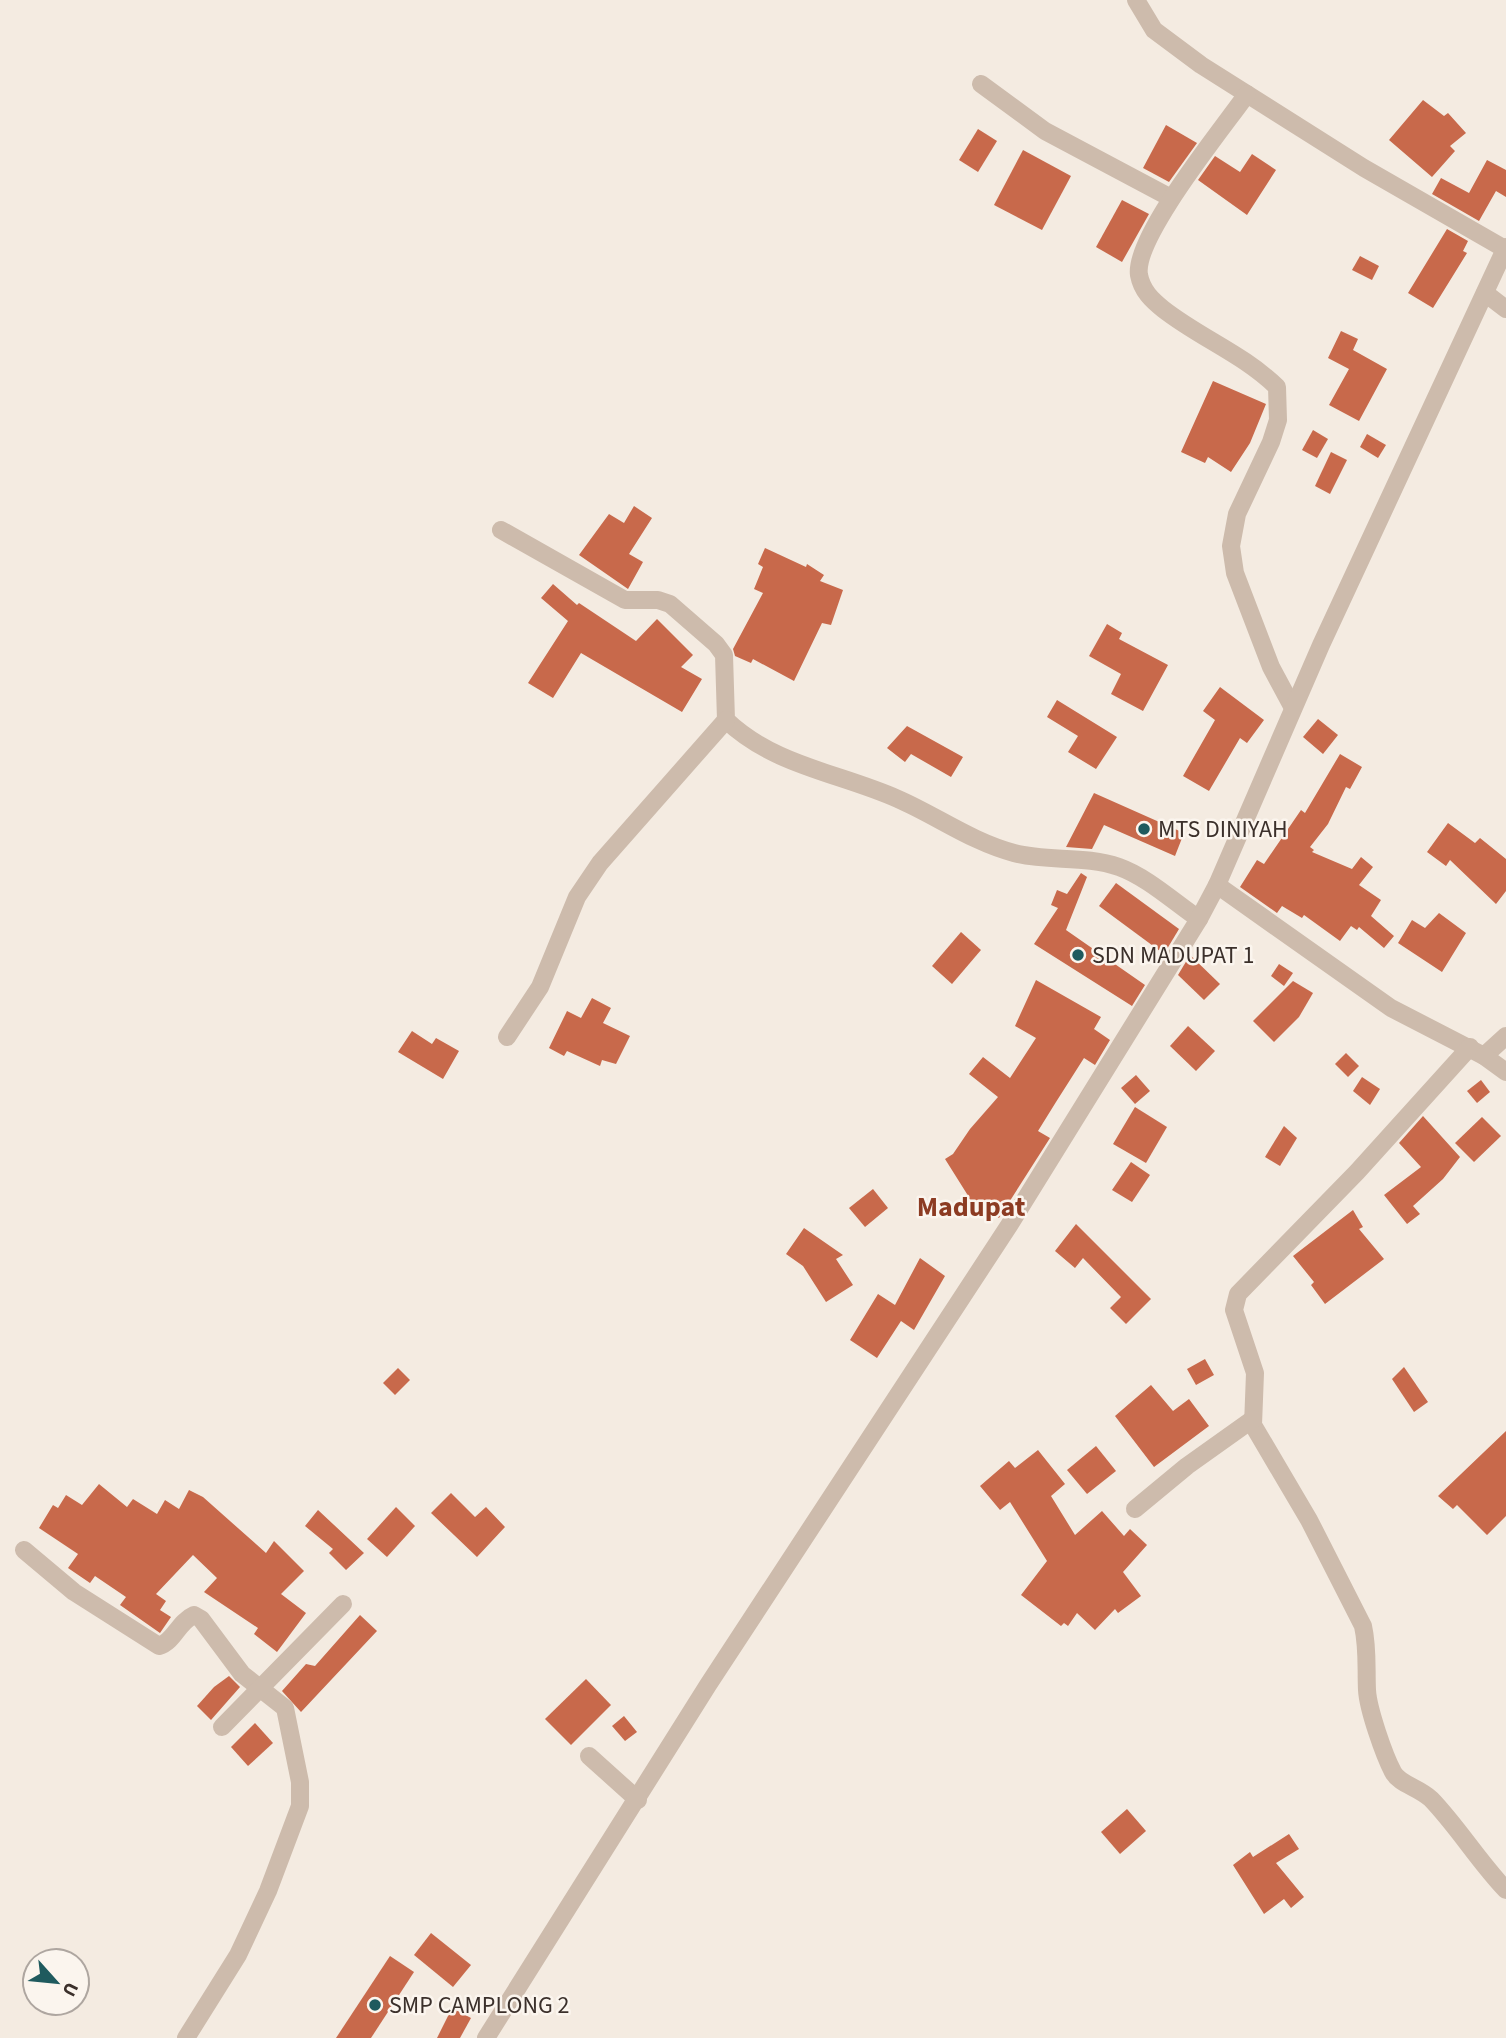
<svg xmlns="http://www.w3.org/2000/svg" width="1506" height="2038" viewBox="0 0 1506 2038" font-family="'Source Sans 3',sans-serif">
<rect width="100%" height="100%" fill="#f4ebe1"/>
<g fill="#c8694b">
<path d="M1423 100 1444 116 1448 113 1466 133 1450 146 1455 151 1432 177 1389 140Z"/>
<path d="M1166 125 1197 143 1169 182 1143 168Z"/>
<path d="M978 129 997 141 978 172 959 160Z"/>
<path d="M1023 150 1071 176 1042 230 994 205Z"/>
<path d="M1252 154 1276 170 1247 215 1198 180 1215 156 1240 172Z"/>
<path d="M1487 160 1506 170V197L1496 191 1479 221 1432 194 1441 178 1469 193Z"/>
<path d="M1122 200 1149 214 1122 262 1096 247Z"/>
<path d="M1447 229 1468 241 1463 251 1467 253 1433 308 1408 293Z"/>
<path d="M1360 256 1379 266 1372 280 1352 270Z"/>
<path d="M1341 331 1358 339 1353 350 1387 369 1359 421 1329 405 1349 369 1328 358Z"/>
<path d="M1213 381 1266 404 1250 443 1231 472 1208 457 1205 463 1181 452Z"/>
<path d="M1313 430 1328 439 1317 458 1302 450Z"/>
<path d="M1367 434 1386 445 1378 458 1360 447Z"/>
<path d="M1331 452 1347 460 1330 494 1315 486Z"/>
<path d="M634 506 652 518 629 554 643 562 628 589 579 555 609 514 624 523Z"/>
<path d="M765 548 806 567 807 564 824 575 820 581 843 590 831 625 822 623 794 681 753 659 751 663 735 656 733 649 763 593 754 589 763 567 758 564Z"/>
<path d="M553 584 577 605 579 603 636 641 657 619 693 655 681 667 702 679 682 712 581 653 553 698 528 683 568 621 541 598Z"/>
<path d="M1107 624 1122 633 1119 639 1168 665 1143 711 1111 694 1121 674 1089 656Z"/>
<path d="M1220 687 1264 720 1247 743 1240 738 1209 791 1183 776 1215 720 1203 711Z"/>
<path d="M1057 700 1117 737 1096 769 1068 752 1078 736 1047 717Z"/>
<path d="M1318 719 1338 735 1323 754 1303 737Z"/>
<path d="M907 726 963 757 951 777 911 754 905 762 887 748Z"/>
<path d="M1340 754 1362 767 1350 789 1346 787 1328 824 1310 847 1314 850 1312 852 1352 869 1361 857 1373 867 1359 885 1381 900 1371 916 1394 936 1384 948 1359 927 1357 930 1351 926 1340 941 1304 915 1302 918 1282 906 1277 913 1240 887 1257 860 1264 864 1301 810 1305 813Z"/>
<path d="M1094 793 1184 833 1175 856 1104 825 1092 849 1066 847Z"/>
<path d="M1448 823 1475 843 1480 838 1506 859V891L1496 904 1450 860 1446 866 1427 852Z"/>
<path d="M1081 873 1087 877 1066 930 1145 985 1132 1006 1034 944 1058 908 1051 905 1057 890 1067 894Z"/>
<path d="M1116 883 1179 929 1164 954 1099 906Z"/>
<path d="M1439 913 1466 933 1442 972 1398 943 1412 920 1425 928Z"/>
<path d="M961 932 981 950 952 984 932 966Z"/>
<path d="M1190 955 1220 984 1204 1000 1178 975Z"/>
<path d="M1279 964 1293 973 1284 986 1271 976Z"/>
<path d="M1036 980 1101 1017 1094 1029 1110 1040 1095 1065 1084 1058 1056 1102 1038 1131 1050 1138 999 1218 966 1197 967 1194 945 1159 953 1154 970 1129 998 1097 969 1074 983 1057 1010 1078 1036 1038 1015 1026Z"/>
<path d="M1293 981 1313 993 1299 1017 1274 1042 1253 1021Z"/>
<path d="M592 998 611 1008 603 1023 630 1036 616 1064 602 1060 600 1066 567 1051 564 1056 549 1048 567 1011 581 1018Z"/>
<path d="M1188 1026 1215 1051 1196 1071 1170 1046Z"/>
<path d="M412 1031 432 1044 436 1038 459 1051 443 1079 398 1052Z"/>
<path d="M1346 1053 1359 1066 1348 1077 1335 1064Z"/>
<path d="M1136 1075 1150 1091 1135 1104 1121 1088Z"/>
<path d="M1362 1077 1380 1089 1370 1105 1353 1091Z"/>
<path d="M1481 1080 1490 1092 1477 1103 1467 1091Z"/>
<path d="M1135 1107 1167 1127 1146 1163 1113 1144Z"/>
<path d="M1423 1116 1460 1157 1443 1179 1413 1206 1420 1214 1407 1224 1384 1195 1421 1167 1399 1143Z"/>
<path d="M1482 1117 1501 1136 1474 1162 1455 1143Z"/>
<path d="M1284 1126 1297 1138 1280 1166 1265 1157Z"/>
<path d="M1131 1162 1150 1175 1132 1202 1112 1190Z"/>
<path d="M873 1189 888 1208 865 1227 849 1208Z"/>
<path d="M1353 1210 1363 1227 1359 1229 1384 1259 1325 1304 1311 1285 1314 1282 1293 1256Z"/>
<path d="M1076 1224 1151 1299 1126 1324 1110 1308 1121 1297 1083 1258 1075 1268 1055 1251Z"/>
<path d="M804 1228 843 1255 836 1259 853 1285 826 1302 803 1266 786 1254Z"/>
<path d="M920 1258 945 1276 914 1330 901 1321 877 1358 850 1340 878 1294 895 1305Z"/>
<path d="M1205 1359 1214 1375 1196 1385 1187 1369Z"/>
<path d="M1404 1367 1428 1402 1414 1412 1392 1379Z"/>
<path d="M398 1368 410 1380 395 1395 383 1383Z"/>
<path d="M1151 1385 1173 1411 1189 1399 1209 1426 1154 1467 1115 1416Z"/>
<path d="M1506 1431V1516L1487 1535 1457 1505 1453 1509 1438 1496Z"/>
<path d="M1096 1446 1116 1471 1087 1494 1067 1470Z"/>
<path d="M1038 1450 1065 1484 1051 1496 1075 1535 1102 1511 1124 1536 1130 1529 1147 1545 1123 1572 1141 1596 1118 1613 1115 1609 1095 1630 1077 1613 1068 1626 1064 1623 1061 1626 1021 1595 1047 1561 1010 1502 1000 1510 980 1486 1009 1461 1015 1468Z"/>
<path d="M99 1484 127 1507 133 1499 157 1514 165 1500 179 1509 189 1490 203 1497 266 1553 274 1541 304 1571 281 1594 306 1613 277 1652 254 1634 258 1628 204 1592 217 1578 193 1555 156 1594 166 1601 160 1610 171 1617 160 1633 120 1605 126 1597 95 1576 90 1583 68 1568 78 1554 39 1528 53 1505 58 1508 66 1495 82 1505Z"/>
<path d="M451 1493 475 1517 486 1507 505 1527 477 1557 431 1513Z"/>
<path d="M396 1507 415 1526 387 1557 367 1539Z"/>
<path d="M318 1510 364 1553 346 1570 329 1553 333 1549 305 1526Z"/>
<path d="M360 1615 377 1631 301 1712 282 1691 306 1664 315 1666Z"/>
<path d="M229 1676 240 1687 211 1720 197 1706 214 1687Z"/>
<path d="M586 1679 611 1705 571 1745 545 1719Z"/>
<path d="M624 1716 637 1732 625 1741 612 1726Z"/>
<path d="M255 1723 273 1743 248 1766 231 1747Z"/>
<path d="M1127 1809 1146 1831 1120 1854 1101 1832Z"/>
<path d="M1289 1834 1299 1849 1276 1863 1304 1897 1291 1908 1284 1899 1264 1914 1233 1865 1250 1852 1253 1857Z"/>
<path d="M431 1933 471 1965 453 1987 414 1955Z"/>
<path d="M390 1956 414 1972 371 2038H336Z"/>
<path d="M452 2008 471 2018 460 2038H437Z"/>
</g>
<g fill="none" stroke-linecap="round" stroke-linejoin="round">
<g stroke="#cdbbac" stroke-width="18">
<path d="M1136 0 1154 30 1201 65 1364 168 1505 249"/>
<path d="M981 84 1045 131 1171 198"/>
<path d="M1247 94C1223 128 1133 238 1139 275 1142 291 1152 300 1163 309 1200 338 1243 354 1277 387L1278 420 1271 442 1237 514 1231 546 1235 573 1271 667 1293 708"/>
<path d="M1485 293 1506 309"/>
<path d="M501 530 625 600H658L670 604 716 644 724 655 726 720C774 766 840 773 898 799 937 816 972 842 1014 853 1048 862 1085 855 1119 867 1147 877 1174 902 1199 919"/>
<path d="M1217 885 1391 1008 1484 1056 1506 1036"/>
<path d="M507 1037 540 987 577 897 600 863 726 720"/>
<path d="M1470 1047 1357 1172 1238 1294 1234 1310 1255 1373 1253 1425 1309 1520 1363 1626C1368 1648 1366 1668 1367 1690 1368 1709 1384 1755 1393 1772 1399 1784 1418 1787 1431 1799 1458 1827 1479 1862 1506 1890"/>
<path d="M1484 1056 1506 1072"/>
<path d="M1135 1509 1187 1466 1253 1419"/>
<path d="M24 1550 74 1592 159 1646C174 1642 178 1622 194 1615L201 1619 242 1674 285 1708 300 1782V1806L268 1891 238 1955 186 2038"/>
<path d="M222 1727 343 1604"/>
<path d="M589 1756 638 1800"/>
<path d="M486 2038 708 1685 1010 1224 1199 919 1217 885 1321 645 1506 247"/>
</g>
</g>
<g fill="#1f5a5e" stroke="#fbf5ee" stroke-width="2.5">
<circle cx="1144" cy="829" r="7"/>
<circle cx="1078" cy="955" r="7"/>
<circle cx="375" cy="2005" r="7"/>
</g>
<g text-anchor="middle" stroke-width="5" stroke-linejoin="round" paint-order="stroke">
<g font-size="24" fill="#3b302b" stroke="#fbf5ee" text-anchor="start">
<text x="1158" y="837">MTS DINIYAH</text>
<text x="1092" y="963">SDN MADUPAT 1</text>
<text x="389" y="2013">SMP CAMPLONG 2</text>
</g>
<g font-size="28" font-weight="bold" fill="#8c3b22" stroke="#fbf5ee">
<text x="971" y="1216">Madupat</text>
</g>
</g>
<g transform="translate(56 1982) rotate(117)"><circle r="33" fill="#fbf5ee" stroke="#aea6a0" stroke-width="2"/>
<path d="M0-5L12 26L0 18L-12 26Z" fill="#1f5a5e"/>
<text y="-10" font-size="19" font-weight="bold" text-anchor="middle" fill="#3b302b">U</text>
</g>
</svg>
